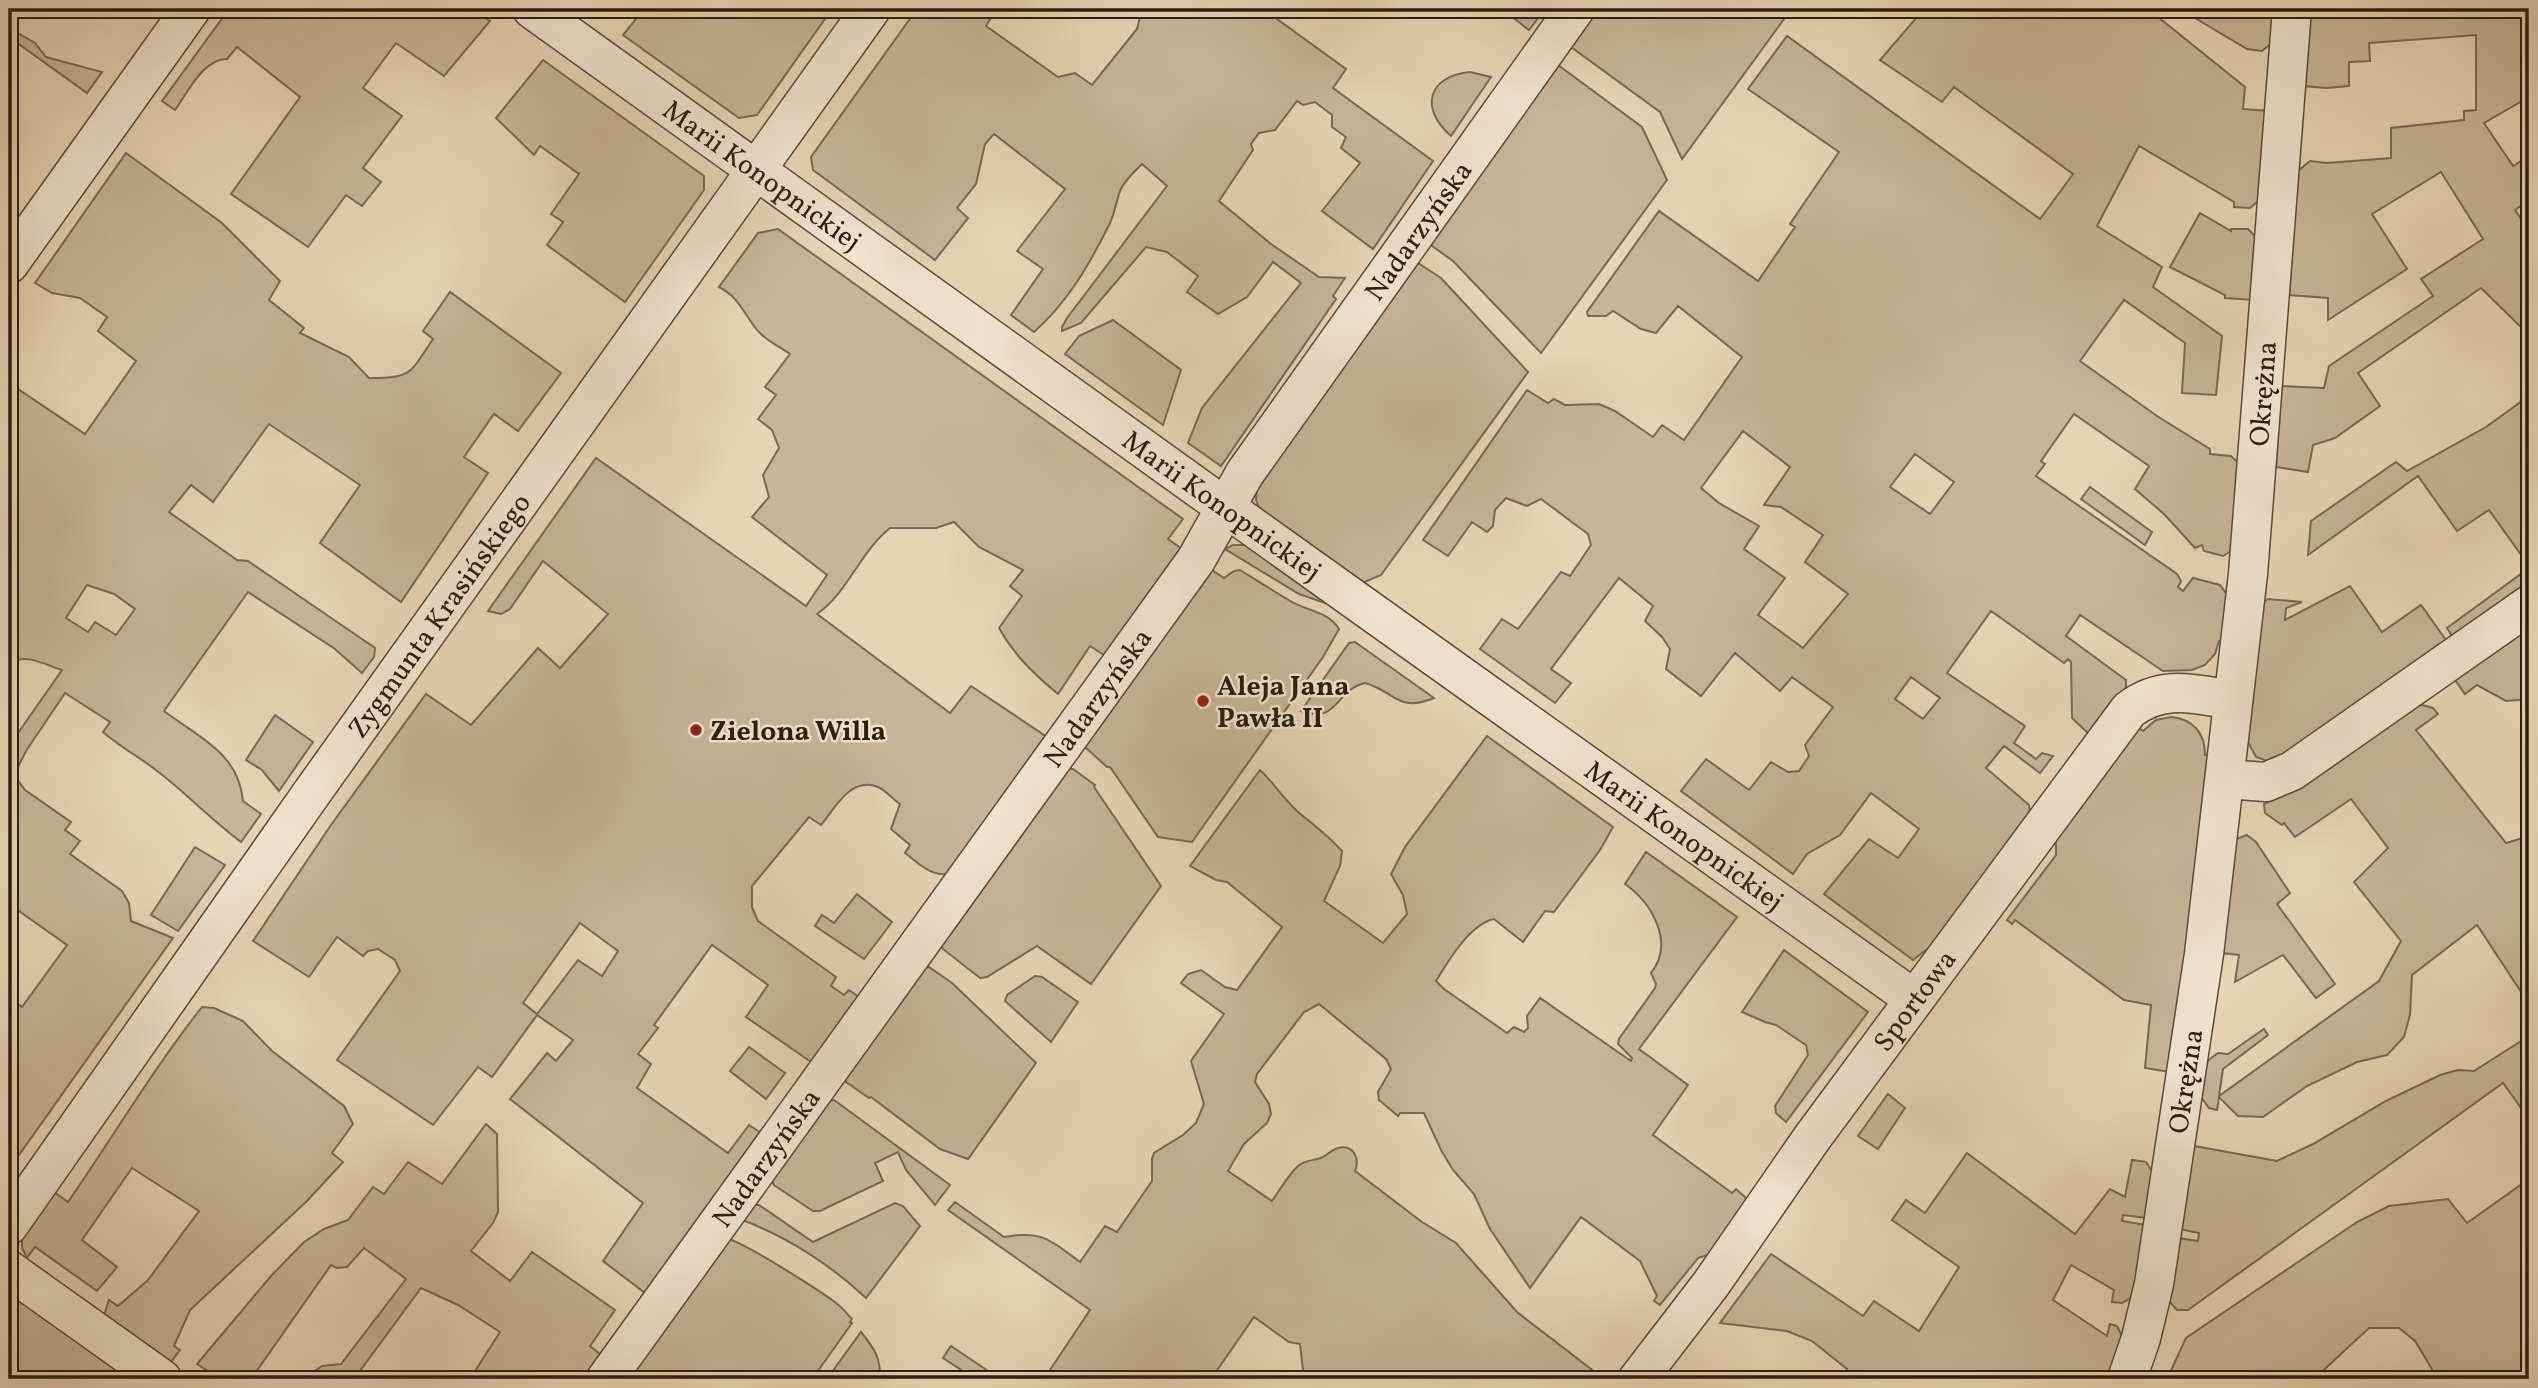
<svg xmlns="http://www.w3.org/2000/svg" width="2538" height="1388" viewBox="0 0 2538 1388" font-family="Vollkorn,serif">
<rect width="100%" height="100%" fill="#e6d4b6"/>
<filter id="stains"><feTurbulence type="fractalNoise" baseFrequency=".00286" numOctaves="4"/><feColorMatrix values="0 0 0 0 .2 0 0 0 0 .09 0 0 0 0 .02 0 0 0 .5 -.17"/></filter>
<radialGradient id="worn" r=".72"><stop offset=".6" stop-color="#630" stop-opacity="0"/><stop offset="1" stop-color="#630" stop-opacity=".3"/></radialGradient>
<g fill="#c6b59a" stroke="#786a56" stroke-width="2" fill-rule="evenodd">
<path d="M229 9H472L490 21 444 76 396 43 363 88 402 116 363 168 381 182 362 206 346 195 308 247 231 194 300 97 237 47 227 59C203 59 188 92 175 110L162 101Z"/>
<path d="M644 9H682L687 12 690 9H832L757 115 739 118 623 35Z"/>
<path d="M917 9H986L993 14 986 26 1058 77 1075 73 1092 85 1137 29 1142 9H1284L1277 19 1346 69 1333 88 1433 161 1373 249 1322 211 1360 163 1341 148 1346 137 1332 127V115L1315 102 1303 105 1297 101 1275 130 1259 133 1251 144 1253 150 1219 201 1271 244 1319 277 1345 278 1333 296 1336 299 1221 466 1188 443 1202 408 1301 283 1273 262 1247 297 1218 314 1187 292 1198 276 1167 252 1146 247 1081 323 1062 331V327L1067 318 1167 186 1142 164C1135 171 1125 180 1121 189 1116 200 1115 214 1109 225 1089 265 1068 302 1034 332L1011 315 1043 269 1017 251 1065 189 994 134 985 144 976 184 957 208 968 218 935 260 813 170 811 157Z"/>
<path d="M1502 9H1545L1529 30Z"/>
<path d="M1598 9H1780L1787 15 1682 159 1660 112 1571 47Z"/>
<path d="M1924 9H2148L2245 87 2243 109 2269 111 2262 198 2250 208 2234 207V202L2139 146 2097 226 2162 267 2153 287 2222 336 2216 395 2182 393 2185 343 2124 300 2080 361 2157 416 2210 449V454L2231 456 2242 467 2236 548 2223 556 2204 551 2202 545 2195 548 2165 515 2135 489 2149 466 2074 414 2041 461 2045 464 2036 476 2177 574 2181 581 2178 587 2183 591 2193 578 2220 585 2230 599 2225 642 2219 641 2215 654 2205 665 2192 670 2163 671 2080 615 2066 636 2126 680V692L2090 735 2072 718 2071 662 2068 659 2064 663 1991 611 1947 673 2025 726 2014 743 2036 759 2042 753 2053 756 2040 773 2004 746 1986 768 2029 805 2030 815 1930 947 1913 960 1824 894 1869 839 1898 858 1919 829 1871 793 1840 835 1807 854 1793 874 1681 791 1706 759 1749 790 1771 762 1788 772 1799 771 1809 756 1805 745 1833 707 1792 677 1780 691 1735 653 1701 696 1666 669 1670 649 1662 637 1645 621 1653 606 1619 578 1551 669 1571 683 1555 703 1480 649 1502 619 1518 629 1561 572 1570 576 1591 545 1588 534 1541 499 1527 506 1506 498 1495 510 1493 526 1487 532 1472 522 1448 556 1423 540 1527 390 1548 403 1554 399 1565 405 1599 404 1615 411 1653 437 1662 425 1684 440 1742 357 1678 306 1656 333 1641 329 1613 311 1606 316H1588L1587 312 1659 211 1758 281 1795 227 1790 224 1839 152 1748 89 1787 36 2040 219 2073 174 1954 87 1942 102 1880 60ZM1743 431 1790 467 1764 505 1781 507 1823 535 1805 562 1848 594 1803 648 1758 615 1785 578 1744 549 1759 526 1719 503 1701 488ZM1915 454 1954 482 1930 514 1890 487ZM1911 677 1940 698 1923 719 1895 699Z"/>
<path d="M2180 9H2276L2273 42 2262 51 2247 49Z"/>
<path d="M2327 9H2529V97L2484 123 2513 166 2529 156V200L2515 210 2529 230V341L2526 332 2481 288 2358 373 2380 406 2335 438 2313 445 2308 472 2276 467 2281 386 2324 388 2329 366 2433 296 2421 279 2483 239 2441 172 2372 214 2407 269 2328 320V298L2289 295 2298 171 2310 161 2327 163 2391 158V128L2464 120V111L2476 110V35L2369 43 2370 61 2349 62V86L2326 88 2304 86 2310 12H2326Z"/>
<path d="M9 28 35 43 46 57 102 72 87 93 9 37Z"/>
<path d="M543 60 704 176V190L625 302 547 245 563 222 551 214 579 174 540 146 534 155 496 118Z"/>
<path d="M1558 65 1642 127 1667 180 1541 353 1453 261 1428 243Z"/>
<path d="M1470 72 1491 77 1451 136C1419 108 1428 76 1470 72Z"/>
<path d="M126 153 222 223 280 281 269 300 304 328 300 333 349 357 369 378C412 379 410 373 433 339L423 331 450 292 561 373 518 431 494 414 464 457 488 473 401 602 320 543 360 485 269 424 213 502 191 485 169 512 237 560 248 561 375 648 374 657 362 673 335 649 248 592 164 711C198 737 239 753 243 801L261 814 241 842C213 821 189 796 161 774 143 759 121 748 103 732L110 722 65 693 26 751 14 775 25 790 71 822 65 830 80 841 70 854 122 891 129 903 131 921 173 938 9 1169V997L22 1007 67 945 9 904V746L62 670C45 665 26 652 9 664V383L85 434 136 361 98 331 107 317 80 298 52 293 35 283ZM87 585 114 594 135 609 116 635 95 622 88 632 66 618Z"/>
<path d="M2200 213 2231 231V229H2248L2259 240 2254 300 2225 298V295L2170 267Z"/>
<path d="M778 229 1183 519 1168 539 1182 549 1104 655 1090 646 1058 694C1035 675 1014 655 999 628L1022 596 1010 586 1023 570 979 547 954 522 936 528H890C860 552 849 591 817 614L950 713 971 686 1047 737 947 874C930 876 917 862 905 853L910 845 891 829 900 804C893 799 885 790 878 787 851 776 835 808 821 825L809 817 752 886V907L758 921 836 977 831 986 844 995 849 990 859 997 811 1062 746 1017 768 985 712 945 654 1025 658 1028 638 1054 651 1064 637 1088 728 1153 749 1125 761 1133 645 1293 603 1261 643 1203 510 1099 547 1053 556 1061 573 1040 537 1015 492 1077 478 1067 433 1125 337 1060 400 971 395 960 378 949 368 951 363 956 337 937 309 977 253 941 331 825 426 694 471 725 538 648 560 668 608 614 543 561 510 609 501 614 488 611 596 458 806 606 827 575 752 517 769 497 763 475 779 448 772 430 758 419 776 395 765 387 790 354C780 347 765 340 757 330 744 314 739 297 719 287L758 233ZM580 923 618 951 602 976 578 960 537 1014 523 1003Z"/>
<path d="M1418 263 1441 278 1528 372 1381 575 1362 583 1260 510 1256 500 1257 488Z"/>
<path d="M1113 320 1181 370 1163 425 1065 354 1079 336Z"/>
<path d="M2529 396V566L2489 510 2457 531 2418 476 2308 555 2311 521 2396 462 2407 471 2486 427Z"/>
<path d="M2090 487 2152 532 2145 545 2081 499Z"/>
<path d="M1233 545H1247L1327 600 1325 603 1299 594 1225 549Z"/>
<path d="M1209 568 1224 578 1234 571 1240 570C1258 581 1275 592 1292 602 1308 611 1329 612 1339 629L1323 657 1192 842 1158 837 1110 767H1107L1084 746Z"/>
<path d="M2529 568V586L2454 639 2447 628Z"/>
<path d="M2350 586 2382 632 2421 605 2448 643 2311 739 2270 762 2256 757 2248 742 2263 602 2268 599 2302 602 2286 608 2285 620Z"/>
<path d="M2529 627V699L2506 701 2477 685 2465 694 2455 680Z"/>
<path d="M1355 642 1434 698C1398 713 1396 692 1365 683 1335 690 1338 725 1301 711L1349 643Z"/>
<path d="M2418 704 2433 708 2438 714 2416 730 2506 843 2529 836V1004L2477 925 2412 975 2410 1015 2404 1037 2387 1055 2357 1062 2307 1086 2263 1117 2238 1116 2219 1097 2217 1110 2209 1108 2201 1097 2206 1062 2218 1053 2228 1054 2264 1029 2268 1035 2223 1069 2219 1096 2379 981 2401 941 2354 882 2388 848 2351 799 2295 837 2284 823 2282 825 2265 813 2264 804 2300 787Z"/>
<path d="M275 715 313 742 279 791 262 770 246 760Z"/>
<path d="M2171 717C2193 719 2205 733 2205 755L2211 756 2170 1072 2145 1068 2151 1005 2124 1000 2015 920 2012 924 2007 920 2056 855V837L2075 811 2081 808 2085 798 2138 727 2143 731 2156 720Z"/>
<path d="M1487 736 1613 827 1600 850 1554 912 1545 911 1523 942 1494 919C1470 924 1448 961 1436 981L1444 989 1507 1033 1514 1027 1524 1032 1528 1028 1527 1016 1540 998 1631 1061 1632 1058 1618 1044 1619 1039 1655 988 1656 984 1651 973C1675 943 1652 903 1625 884L1646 852 1737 917 1639 1049 1688 1085 1653 1135 1732 1193 1736 1189 1745 1197 1748 1207 1714 1253 1698 1258 1660 1305 1654 1301 1657 1296 1640 1261 1581 1217 1530 1288 1490 1229 1474 1194 1453 1170 1441 1150 1424 1113H1400L1398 1116 1379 1100 1378 1092 1391 1069 1386 1059 1319 1004 1304 1012 1257 1074 1255 1082 1269 1104 1271 1114 1267 1123 1244 1144 1228 1171 1272 1201C1280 1190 1288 1175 1298 1166 1306 1159 1315 1161 1323 1157 1328 1154 1332 1150 1338 1148 1354 1144 1360 1159 1355 1171L1422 1222 1456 1243 1517 1312 1604 1379H1304L1300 1344 1289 1342 1254 1317 1211 1379H1044L1090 1310 948 1210 955 1202 1004 1237C1042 1230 1050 1240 1080 1262L1105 1226 1117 1232 1152 1181V1159L1154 1153 1183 1135 1196 1123 1204 1104 1191 1061 1224 1014 1181 983 1188 974 1201 970 1225 987 1237 990 1282 927 1227 882 1216 880 1190 866 1260 770C1273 782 1283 798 1297 811 1312 824 1328 835 1342 851L1340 866 1324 901 1383 943 1407 914 1403 895 1391 874 1405 847Z"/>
<path d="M1067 769H1073L1095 785 1094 787 1161 886 1091 984 1037 946 987 977 980 978 943 949 941 944Z"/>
<path d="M2247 835 2256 842 2290 893 2277 904 2335 984 2316 998 2283 955 2235 982 2239 955 2221 953 2234 840Z"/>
<path d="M195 847 225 865 178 931 151 915Z"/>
<path d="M857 894 892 922 864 959 815 926 822 915 834 923Z"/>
<path d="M1784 950 1868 1012 1786 1122 1776 1113 1775 1106 1808 1055 1806 1045 1776 1025 1765 1022 1742 1012Z"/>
<path d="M929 967 952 983 1036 1063 968 1159 940 1149 871 1097 869 1098 846 1082 845 1077 924 968Z"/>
<path d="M1035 976 1042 977 1078 1002 1051 1042 1005 1001 1007 995Z"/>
<path d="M202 1007 214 1008 243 1021 272 1051 344 1106 353 1124 332 1153 343 1162 307 1201 190 1310 174 1346 180 1350 170 1363 104 1315 109 1300 118 1306 148 1280 199 1211 132 1168 82 1240 117 1267 97 1291 35 1247 27 1258 22 1248V1238L54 1192 68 1202C113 1137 153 1069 202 1007Z"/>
<path d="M2529 1036V1119L2503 1083 2188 1310H2177L2168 1300 2178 1238 2198 1241 2199 1233 2179 1229 2194 1146 2277 1161 2313 1144 2386 1101 2440 1075 2458 1070 2474 1071Z"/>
<path d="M749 1047 785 1073 766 1099 730 1071Z"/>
<path d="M1888 1094 1905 1108 1878 1149 1858 1136Z"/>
<path d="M834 1100 950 1185 935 1205 906 1170 898 1152 875 1163 883 1181 820 1211H813L774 1185 771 1179 829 1101Z"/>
<path d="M486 1124 497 1134 498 1212 493 1223 471 1251 510 1281 532 1252 615 1310 590 1346 600 1354 582 1379H470L500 1332 458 1305 421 1288 354 1379H304L322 1366 341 1364 406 1279 364 1248 347 1267 337 1268 331 1265 251 1379H220L197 1364 271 1276 304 1242 324 1229 348 1220 373 1187 384 1194 408 1162 442 1184Z"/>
<path d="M1967 1153 2075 1234 2110 1189 2125 1197 2132 1160 2146 1162 2154 1174 2147 1218 2123 1215 2122 1221 2146 1225 2134 1296 2122 1303 2112 1302 2114 1290 2071 1265 2053 1300 2107 1336 2110 1324 2117 1326 2123 1338 2108 1379H2023L2013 1373 2008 1379H1844L1847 1369 1812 1341 1787 1331 1720 1323 1771 1254 1863 1316 1874 1301 1919 1331 1959 1267 1892 1220 1906 1200 1925 1213Z"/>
<path d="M2529 1179V1379H2438L2415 1341 2399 1328H2369L2314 1379H2167L2186 1338 2357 1222 2389 1206 2448 1199 2467 1223Z"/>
<path d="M895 1203 903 1206 920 1226 866 1298C832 1266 789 1238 745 1221V1216L752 1205H759L813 1242Z"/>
<path d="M727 1239C739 1239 822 1292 836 1303 842 1307 847 1314 852 1319L850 1322 852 1323 812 1379H626Z"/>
<path d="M9 1290 134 1379H9Z"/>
<path d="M861 1332C874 1348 881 1358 880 1379H827Z"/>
<path d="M951 1346 1000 1379H975L943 1358Z"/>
</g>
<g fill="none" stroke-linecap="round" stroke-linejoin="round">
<defs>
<g id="street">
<path id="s1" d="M532 9 1194 485 1914 999"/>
<path d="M9 264 191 9"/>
<path d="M2225 779 2266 782 2292 771 2529 605"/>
<path id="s2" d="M9 1225 311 794 871 9"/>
<path d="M9 1270 162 1379"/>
<path id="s3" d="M606 1379 1196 560 1245 473 1575 9"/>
<path id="s4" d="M1638 1379 1711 1284 1812 1138 2129 710C2162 684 2194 694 2233 700"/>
<path id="s5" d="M2127 1379 2141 1338 2154 1284 2204 954 2248 574 2292 9"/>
</g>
</defs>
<use href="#street" stroke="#594c3a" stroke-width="41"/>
<use href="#street" stroke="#efe3d0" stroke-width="38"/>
</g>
<g fill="#8f2418" stroke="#efe3d0" stroke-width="2.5">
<circle cx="1203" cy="701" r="7"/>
<circle cx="696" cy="730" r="7"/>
</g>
<g text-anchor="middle" stroke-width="5" stroke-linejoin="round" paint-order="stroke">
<g font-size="28" fill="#2a1e11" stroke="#efe3d0">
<text dy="10" stroke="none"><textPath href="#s1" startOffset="284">Marii Konopnickiej</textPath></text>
<text dy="10" stroke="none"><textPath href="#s3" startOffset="1407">Nadarzyńska</textPath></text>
<text dy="10" stroke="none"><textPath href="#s5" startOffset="996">Okrężna</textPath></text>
<text dy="10" stroke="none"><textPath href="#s1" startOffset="850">Marii Konopnickiej</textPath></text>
<text dy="10" stroke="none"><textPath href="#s2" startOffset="746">Zygmunta Krasińskiego</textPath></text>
<text dy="10" stroke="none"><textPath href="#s3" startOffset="840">Nadarzyńska</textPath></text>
<text dy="10" stroke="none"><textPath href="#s1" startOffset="1418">Marii Konopnickiej</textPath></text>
<text dy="10" stroke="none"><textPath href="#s4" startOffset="469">Sportowa</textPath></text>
<text dy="10" stroke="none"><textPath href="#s5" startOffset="304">Okrężna</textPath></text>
<text dy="10" stroke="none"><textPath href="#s3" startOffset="273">Nadarzyńska</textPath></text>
</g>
<g font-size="28" font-weight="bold" fill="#2a1e11" stroke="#efe3d0" text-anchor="start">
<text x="1217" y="695">Aleja Jana<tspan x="1217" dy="32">Pawła II</tspan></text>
<text x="710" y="740">Zielona Willa</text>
</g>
</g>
<rect width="2538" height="1388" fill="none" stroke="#e6d4b6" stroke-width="35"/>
<rect x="10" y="10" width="2517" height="1367" fill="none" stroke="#2a1e11" stroke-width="3.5"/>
<rect x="18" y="18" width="2503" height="1353" fill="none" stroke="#2a1e11" stroke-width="2"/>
<rect width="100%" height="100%" filter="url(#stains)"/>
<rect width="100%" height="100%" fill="url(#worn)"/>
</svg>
